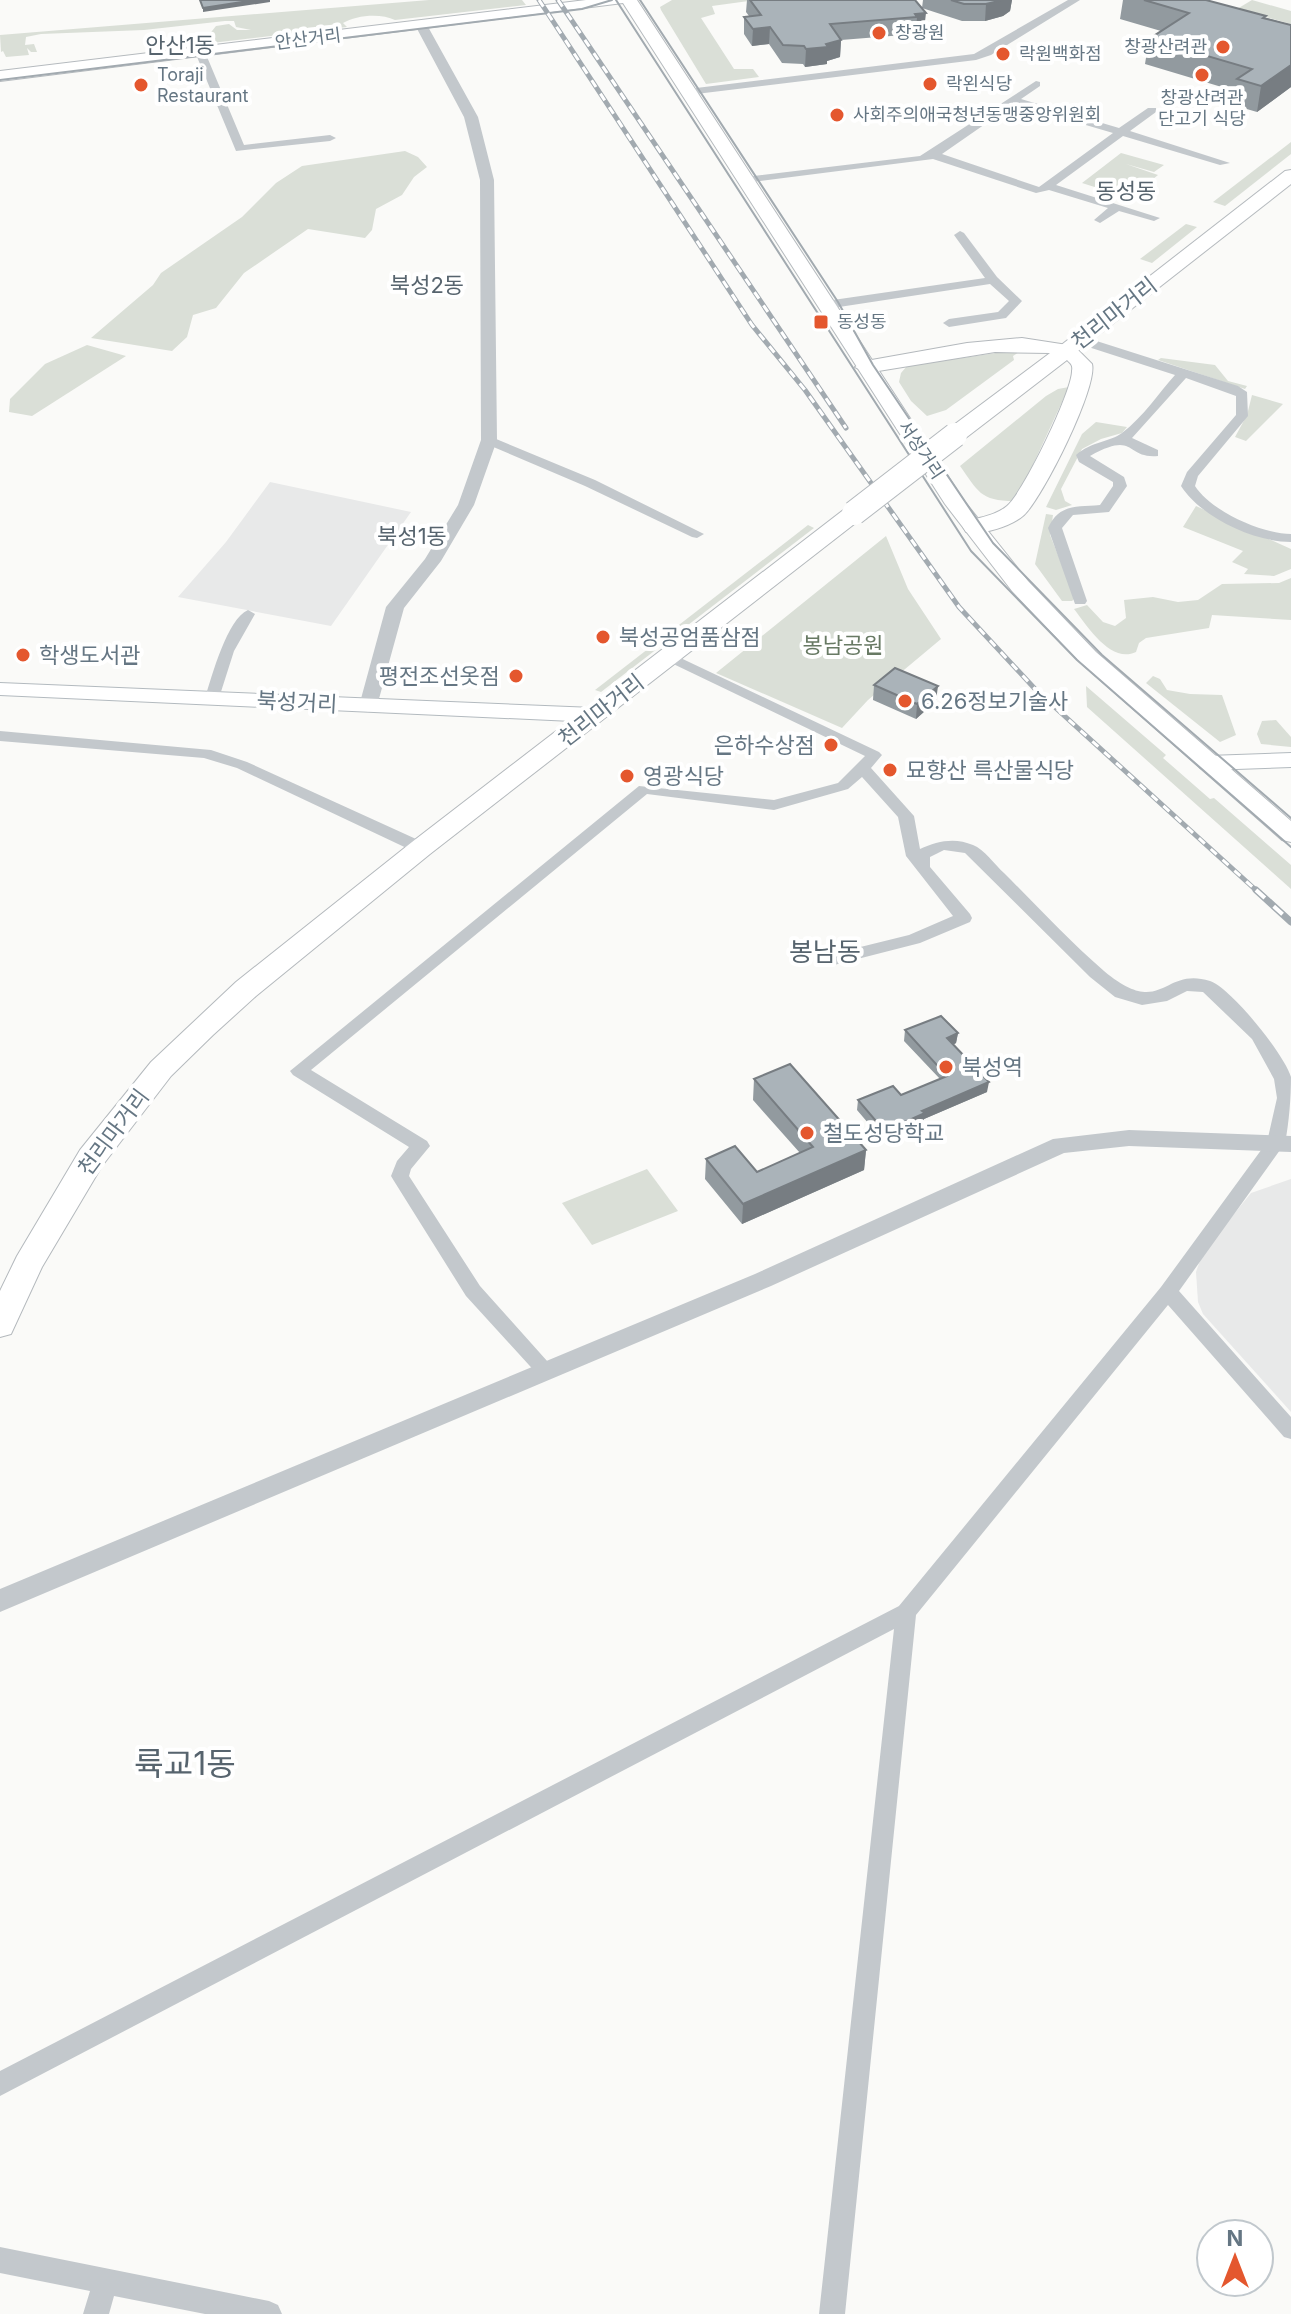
<svg xmlns="http://www.w3.org/2000/svg" width="1291" height="2314" viewBox="0 0 1291 2314" font-family="Inter,'Noto Sans KR',sans-serif">
<rect width="100%" height="100%" fill="#fafaf8"/>
<g fill="#e8e9e9">
<path d="M270 482 411 512 331 626 178 597 226 542Z"/>
<path d="M1291 1179V1412L1203 1314 1198 1302 1196 1272 1203 1252 1251 1193Z"/>
</g>
<g fill="#dadfd7">
<path d="M429 0H522L526 5 395 20C381 13 356 15 343 23L347 27 152 50 150 45 208 36 216 26 229 24 237 30H251L236 27 234 21H225L144 30 41 34 26 37 25 45 34 44 37 52H31L27 48 29 55 6 57 3 51 1 52 0 35Z"/>
<path d="M672 0H756L712 6 715 14 701 18 734 69H753L759 77 706 84 661 10 660 7Z"/>
<path d="M1252 0 1291 11V24L1237 9Z"/>
<path d="M1291 142V154L1225 206 1213 202Z"/>
<path d="M405 151 418 157 427 167 414 177 402 195 376 209 372 230 365 238 308 229 244 273 216 308 193 315 187 337 172 351 91 338 153 285 161 273 242 217 276 183 302 166Z"/>
<path d="M1121 153 1164 165 1154 172 1126 164 1158 175 1129 198 1082 183Z"/>
<path d="M1186 224 1197 227 1152 263 1140 259Z"/>
<path d="M87 345 126 356 32 416 9 412 10 399 45 364Z"/>
<path d="M1024 349 1013 356 1014 360 946 410 927 416 911 401 899 382 901 373 907 366Z"/>
<path d="M1161 358 1215 365 1228 381 1247 386 1245 389 1158 360Z"/>
<path d="M1069 387 1018 497 1014 501C980 501 978 491 960 466L1046 396 1058 389Z"/>
<path d="M1252 395 1283 404 1246 441 1235 437 1247 415Z"/>
<path d="M1096 422 1127 427 1122 433 1101 439 1082 449 1061 489 1065 501 1072 505 1056 510 1046 507 1082 434Z"/>
<path d="M1196 506 1291 549V569L1274 576 1244 574 1248 569 1232 562 1243 551 1183 527Z"/>
<path d="M1046 514 1053 515 1050 535 1075 598 1072 601H1062L1035 564Z"/>
<path d="M808 525 814 528 601 692 595 690Z"/>
<path d="M886 536 908 589 941 639 868 700 842 728 716 673Z"/>
<path d="M1291 578V620L1212 615 1209 628 1146 638 1139 643 1136 652C1111 664 1088 627 1074 609L1087 605 1103 622 1115 626 1126 618 1124 600 1153 597 1178 602 1198 600 1222 584 1279 583Z"/>
<path d="M1153 676 1160 679 1167 690 1190 694 1222 695 1236 735 1220 742 1146 683Z"/>
<path d="M1086 686 1166 755 1163 758 1210 799 1214 798 1291 865V889L1087 707Z"/>
<path d="M1276 720 1291 737V747L1261 744 1257 734 1262 721Z"/>
<path d="M647 1169 678 1211 592 1245 562 1203Z"/>
</g>
<g fill="none" stroke-linecap="round" stroke-linejoin="round">
<defs>
<g id="secondary">
<path d="M0 683 594 708 605 715 594 722 0 695Z"/>
<path d="M1291 753V767L1208 770 1200 768 1197 763 1200 758 1208 756Z"/>
</g>
<g id="primary">
<path d="M586 0H637L964 501 1028 581 1096 652 1291 821V842L1282 840 1080 662 1012 591 945 504 623 3 0 81V71Z"/>
<path d="M1291 170V184L1074 354H1060L1057 350 1060 346 1285 171Z"/>
</g>
<g id="trunk">
<path d="M1022 338 1074 346 1092 364C1098 387 1043 497 1024 515 1012 526 981 536 966 532L963 527 966 522C979 517 995 516 1007 506 1023 493 1072 392 1072 371 1073 365 1071 364 1067 360L963 440 955 442 944 435 947 430 1050 353 995 352 866 373 855 367 866 361 967 343Z"/>
<path d="M854 506 862 508 865 513 862 518 430 854 256 996 213 1035 171 1076 102 1166 42 1267 11 1334 0 1337V1291L17 1256 80 1150 151 1062 236 982 412 842 846 508Z"/>
</g>
</defs>
<use href="#secondary" stroke="#b3babf" stroke-width="2"/>
<use href="#primary" stroke="#b5babe" stroke-width="2"/>
<use href="#trunk" stroke="#b4b9bd" stroke-width="2"/>
<g fill="#c3c8cc" fill-rule="evenodd">
<path d="M1068 0H1080L991 55 976 60 688 95 683 92 688 89 974 54Z"/>
<path d="M200 49 205 52 244 145 330 135 336 138 330 141 236 151 195 52Z"/>
<path d="M1036 81 1040 82V86L1021 99 1119 128 1148 108H1156V112L1130 131 1230 163 1220 165 1123 136 1056 185 1160 218 1154 221 1119 211 1100 223 1094 220 1108 208 1049 190 1036 193 933 159 745 183 739 180 745 177 920 156ZM1014 104 1113 133 1039 187 942 154Z"/>
<path d="M960 231 964 233 997 277 1022 301 1006 318 949 327 943 323 949 319 998 312 1009 301 990 284 826 309 820 305 826 301 985 278 954 235Z"/>
<path d="M1076 337H1084L1238 386 1247 392 1248 416 1198 476 1195 486C1211 511 1262 534 1291 534V542C1254 542 1201 517 1181 486L1187 472 1236 415V396L1186 378 1132 438 1158 450V456C1124 459 1137 430 1090 456L1124 477 1127 486 1109 512 1073 515 1062 528 1087 601 1085 604H1075L1048 528C1059 504 1076 507 1100 505L1113 486V482L1079 462 1076 455C1092 441 1110 442 1122 433 1143 417 1158 394 1175 375L1076 343Z"/>
<path d="M489 436 595 480 704 534 697 538 692 537 585 486 484 443V437Z"/>
<path d="M248 610 255 614 234 651 219 698 212 702 207 701 205 698C212 676 227 619 248 610Z"/>
<path d="M670 653 879 752 882 755 871 768 914 816 920 849C937 841 955 837 973 845 984 849 995 865 1004 873 1037 906 1069 941 1104 971 1163 1020 1162 966 1210 981 1231 988 1284 1054 1291 1077 1291 1097 1289 1123 1285 1143L1179 1291 1291 1417V1439L1284 1437 1168 1305 916 1615 845 2314H819L894 1629 0 2096V2071L899 1606 1161 1287 1267 1142 1277 1098 1274 1079 1252 1039 1203 992 1187 991 1167 1001 1142 1005 1115 997 1090 977 965 853 944 850 930 857V867L970 914 972 918 970 922 920 943 834 965 828 963 826 959 828 955 909 935 953 916 906 856 898 817 862 777 848 789 774 810 647 794 311 1070 427 1141 430 1146 411 1169 409 1176 480 1286 556 1371 553 1376 546 1379 539 1376 466 1296 394 1181 391 1176 397 1161 409 1147 293 1075 290 1071 639 786 774 800 838 783 865 756 665 660 663 657Z"/>
<path d="M0 731 211 750 247 762 427 844 429 848 421 853 415 852 237 768 204 758 0 741Z"/>
<path d="M0 2247 269 2301 278 2305 282 2314H205L114 2296 109 2314H83L90 2291 0 2273Z"/>
</g>
<g fill="#c3c8cc" fill-rule="evenodd">
<path d="M417 22 427 25 478 117 494 180 497 440 474 505 441 561 404 608 377 706 368 712 359 706 386 607 425 559 458 505 481 440 480 180 464 117 415 25Z"/>
<path d="M1129 1130 1291 1136V1152L1129 1146 1064 1153 771 1286 0 1612V1589L755 1274 1053 1139Z"/>
</g>
<use href="#secondary" fill="#fff" fill-rule="evenodd"/>
<use href="#primary" fill="#fff" fill-rule="evenodd"/>
<use href="#trunk" fill="#fff" fill-rule="evenodd"/>
<g stroke="#a2aab0" stroke-width="2">
<path d="M616 0 971 551 1077 660 1291 847"/>
<path d="M640 0 838 302 873 365 993 543 1102 655 1291 818"/>
<path d="M0 80 582 9 612 0"/>
</g>
<defs>
<g id="rail-far1">
<path d="M539 0 752 325 805 390 959 607 1036 690 1258 892"/>
<path d="M558 0 846 428"/>
</g>
<path id="rail" d="M1256 890 1291 922"/>
</defs>
<use href="#rail-far1" stroke="#a2aab0" stroke-width="5"/>
<use href="#rail" stroke="#a2aab0" stroke-width="7"/>
<use href="#rail-far1" stroke="#fff" stroke-width="3" stroke-dasharray="8" stroke-linecap="butt"/>
<use href="#rail" stroke="#fff" stroke-width="4" stroke-dasharray="12" stroke-linecap="butt"/>
<defs>
<path id="trunk-bridge" d="M854 513 955 435"/>
</defs>
<use href="#trunk-bridge" stroke="#b4b9bd" stroke-width="26" stroke-linecap="butt"/>
<use href="#trunk-bridge" stroke="#fff" stroke-width="24"/>
</g>
<g fill="#929a9f">
<path d="M747 0H915L924 30 916 31V34L841 40 840 57 827 61V64L805 67 803 64 782 63 769 44 752 46 744 34V17L749 16 746 12Z"/>
<path d="M923 0H1012L1010 11 1003 16 985 21H962L922 8Z"/>
<path d="M1123 0H1206L1291 25V87L1257 112 1233 105 1235 91 1145 64 1149 39 1161 31 1120 19Z"/>
<path d="M874 685 936 701 916 719 873 700Z"/>
<path d="M905 1030 958 1033 956 1043 953 1045 987 1092 924 1119V1124L894 1136 891 1132 880 1137 857 1110 858 1100 901 1095 940 1079 904 1041Z"/>
<path d="M754 1079 866 1150 864 1170 742 1224 705 1179 706 1159 757 1172 800 1153 753 1100Z"/>
</g>
<g fill="#777d82">
<path d="M255 0H270V2L203 12V8Z"/>
<path d="M1003 0H1012L1010 11 1003 16 985 21 986 4Z"/>
<path d="M926 13 924 30 916 31 917 17 915 14Z"/>
<path d="M770 27 769 44 752 46 753 29Z"/>
<path d="M841 40 840 57 827 61V64L805 67 806 49Z"/>
<path d="M1291 65V87L1257 112 1261 86Z"/>
<path d="M938 686 936 701 916 719 917 704Z"/>
<path d="M958 1033 956 1043 946 1048 947 1038Z"/>
<path d="M989 1082 987 1092 924 1119V1124L894 1136 896 1126 922 1111Z"/>
<path d="M892 1122 891 1132 880 1137 881 1127Z"/>
<path d="M866 1150 864 1170 742 1224 743 1204Z"/>
</g>
<g fill="#aab3b9" stroke="#777d82" stroke-width="2">
<path d="M200 0H255L203 8Z"/>
<path d="M750 0H915L926 13 915 14 917 17 830 24 841 40 826 44 828 47 806 49 804 46 783 45 770 27 753 29 744 17 761 15Z"/>
<path d="M951 0H1003L986 4H964Z"/>
<path d="M1144 0H1206L1266 16 1263 18 1291 25V65L1261 86 1237 79 1252 69 1149 39 1189 13Z"/>
<path d="M895 668 938 686 917 704 874 685Z"/>
<path d="M941 1016 958 1033 947 1038 989 1082 922 1111 925 1113 896 1126 892 1122 881 1127 858 1100 893 1086 901 1095 947 1076 905 1030Z"/>
<path d="M790 1064 866 1150 743 1204 706 1159 735 1146 757 1172 813 1147 754 1079Z"/>
</g>
<g fill="#e4572e" stroke="#fff" stroke-width="3">
<circle cx="879" cy="33" r="8"/>
<circle cx="1223" cy="47" r="8"/>
<circle cx="1003" cy="54" r="8"/>
<circle cx="1202" cy="75" r="8"/>
<circle cx="930" cy="84" r="8"/>
<circle cx="141" cy="85" r="8"/>
<circle cx="837" cy="115" r="8"/>
<rect x="813" y="314" width="16" height="16" rx="4"/>
<circle cx="603" cy="637" r="8"/>
<circle cx="23" cy="655" r="8"/>
<circle cx="516" cy="676" r="8"/>
<circle cx="905" cy="701" r="8"/>
<circle cx="831" cy="745" r="8"/>
<circle cx="890" cy="770" r="8"/>
<circle cx="627" cy="776" r="8"/>
<circle cx="946" cy="1067" r="8"/>
<circle cx="807" cy="1133" r="8"/>
</g>
<g text-anchor="middle" stroke-width="8" stroke-linejoin="round" paint-order="stroke">
<g font-size="18" fill="#657683" stroke="#fff" text-anchor="start">
<text x="895" y="39">창광원</text>
<text x="1207" y="53" text-anchor="end">창광산려관</text>
<text x="1019" y="60">락원백화점</text>
<text x="157" y="81">Toraji<tspan x="157" dy="21">Restaurant</tspan></text>
<text x="946" y="90">락왼식당</text>
<text x="1202" y="104" text-anchor="middle">창광산려관<tspan x="1202" dy="21">단고기 식당</tspan></text>
<text x="853" y="121">사회주의애국청년동맹중앙위원회</text>
<text x="837" y="328">동성동</text>
</g>
<g font-size="18" fill="#657683" stroke="#fff">
<text transform="translate(308 39) rotate(-7)" y="6">안산거리</text>
<text transform="translate(921 450) rotate(56)" y="6">서성거리</text>
</g>
<g font-size="22" fill="#57646e" stroke="#fff">
<text x="180" y="53">안산1동</text>
<text x="1126" y="199">동성동</text>
<text x="427" y="293">북성2동</text>
<text x="412" y="544">북성1동</text>
</g>
<g font-size="22" fill="#657683" stroke="#fff">
<text transform="translate(1114 313) rotate(-38)" y="8">천리마거리</text>
<text transform="translate(297 702) rotate(3)" y="8">북성거리</text>
<text transform="translate(601 710) rotate(-38)" y="8">천리마거리</text>
<text transform="translate(113 1132) rotate(-53)" y="8">천리마거리</text>
</g>
<g font-size="22" fill="#657683" stroke="#fff" text-anchor="start">
<text x="619" y="645">북성공엄품삼점</text>
<text x="39" y="663">학생도서관</text>
<text x="500" y="684" text-anchor="end">평전조선옷점</text>
<text x="921" y="709">6.26정보기술사</text>
<text x="815" y="753" text-anchor="end">은하수상점</text>
<text x="906" y="778">묘향산 륵산물식당</text>
<text x="643" y="784">영광식당</text>
<text x="962" y="1075">북성역</text>
<text x="823" y="1141">철도성당학교</text>
</g>
<g font-size="22" fill="#687a64" stroke="#fff">
<text x="843" y="653">봉남공원</text>
</g>
<g font-size="26" fill="#57646e" stroke="#fff">
<text x="825" y="961">봉남동</text>
</g>
<g font-size="32" fill="#57646e" stroke="#fff">
<text x="185" y="1775">륙교1동</text>
</g>
</g>
<g transform="translate(1235 2258)"><circle r="38" fill="#ffffff" stroke="#c1c8cd" stroke-width="2"/>
<path d="M0-6L14 30L0 20L-14 30Z" fill="#e4572e"/>
<text y="-12" font-size="22" font-weight="bold" text-anchor="middle" fill="#657683">N</text>
</g>
</svg>
